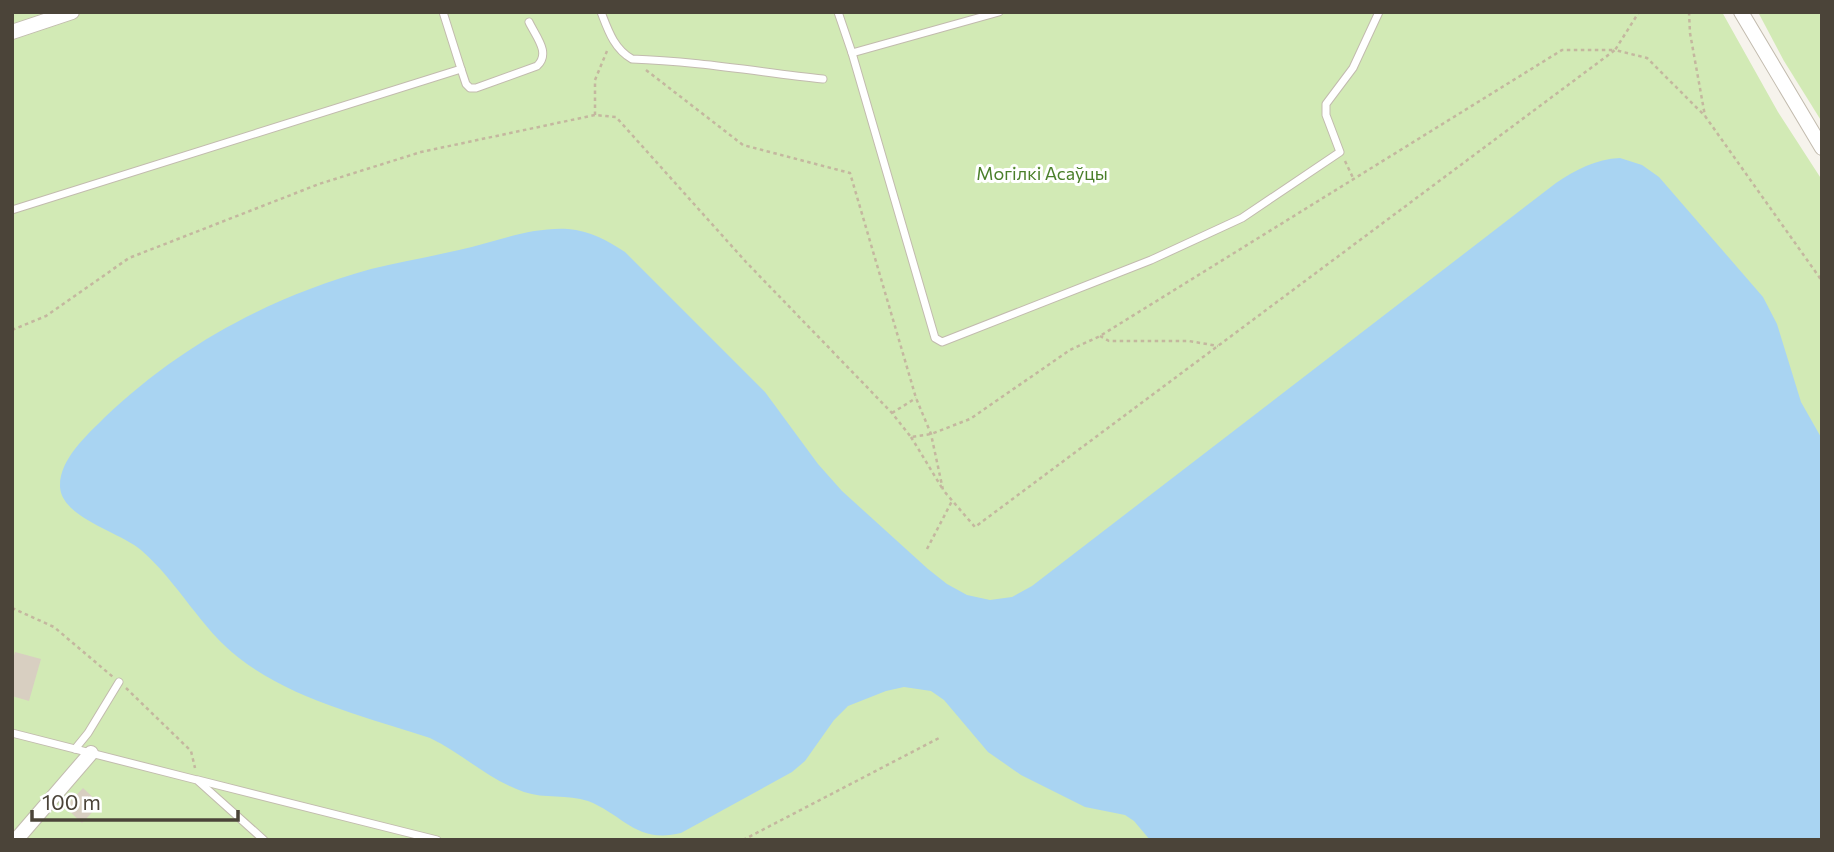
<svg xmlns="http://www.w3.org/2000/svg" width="1834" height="852" viewBox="0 0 1834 852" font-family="Commissioner,sans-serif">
<rect width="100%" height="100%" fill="#f6f3ec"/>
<g fill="#d2eab5">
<path d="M12 12H1722L1778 112 1822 180V840H12Z"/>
<path d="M1758 12H1822V122L1784 61Z"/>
</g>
<path fill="#a9d4f2" d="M1620 158 1642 165 1659 177 1763 297 1777 324 1801 402 1822 439V840H1150L1134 821 1125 815 1085 807 1021 775 988 752 944 700 931 691 904 687 886 691 848 706 834 720 805 761 792 772 681 833C636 844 624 815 588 801 568 794 544 799 524 792 489 780 463 754 430 738 367 717 293 700 239 658 201 629 178 582 141 550 120 532 62 518 60 487 59 460 86 436 104 418 182 344 268 298 371 269 400 262 429 257 459 250 495 242 530 227 568 229 590 231 607 240 625 252L765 392 818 464 842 491 928 569 947 584 967 595 990 600 1012 597 1032 586 1556 183C1575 170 1596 159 1620 158Z"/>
<g fill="#d8cfc1">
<path d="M15 652 41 659 29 701 12 696V662Z"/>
<path d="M83 788 100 804 82 823 65 807Z"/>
</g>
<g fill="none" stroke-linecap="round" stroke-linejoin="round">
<defs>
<g id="lane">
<path d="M601 12C608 30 614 49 632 59 696 61 759 72 823 79"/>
<path d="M838 12 852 53 935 338 942 342 1151 260 1242 218 1340 152 1326 115V104L1353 68 1379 12"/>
<path d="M852 53 999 12"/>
<path d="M461 69 466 84 470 88H476L537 66C551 53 536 37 529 22"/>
<path d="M12 210 461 69 443 12"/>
<path d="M12 733 197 780 264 840"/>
<path d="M75 749 88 733 119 682"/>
<path d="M198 780 437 840"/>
</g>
<g id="street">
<path d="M1741 12 1822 148"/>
<path d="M12 32 72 12"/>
<path d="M16 840 91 753"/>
</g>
</defs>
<use href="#lane" stroke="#c2bbae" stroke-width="9"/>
<use href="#street" stroke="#c2bbae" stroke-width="16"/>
<g stroke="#c4b79f" stroke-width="2.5" stroke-dasharray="3.5 3.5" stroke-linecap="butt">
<path d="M1689 12 1690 33 1705 116"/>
<path d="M646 70 743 145 850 173 916 398 931 434 943 490 975 527 1615 50 1647 58 1705 116 1822 281"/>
<path d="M595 115V80L607 51"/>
<path d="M1345 161 1354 180"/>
<path d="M12 330 46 316 129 258 319 184 421 152 595 115 616 117 746 262 892 413 911 437 931 434 970 419 1070 350 1100 336 1562 50H1615L1639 12"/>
<path d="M1100 336 1109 341H1189L1218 346"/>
<path d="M892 413 916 398"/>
<path d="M911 437 942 488"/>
<path d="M927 549 952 501"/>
<path d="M12 608 54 627 113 677"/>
<path d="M126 688 191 751 195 768"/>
<path d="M743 840 941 737"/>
</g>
<use href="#lane" stroke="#fff" stroke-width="7"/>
<use href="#street" stroke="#fff" stroke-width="14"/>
</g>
<g text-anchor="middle" stroke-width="6" stroke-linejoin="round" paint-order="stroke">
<g font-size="18" fill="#4a7f2a" stroke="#fff">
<text x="1042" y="180">Могілкі Асаўцы</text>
</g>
</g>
<rect width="1834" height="852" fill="none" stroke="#4b4439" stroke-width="28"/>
<path d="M32 810v10h206v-10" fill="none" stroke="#4b4439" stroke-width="3.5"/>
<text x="42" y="810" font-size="21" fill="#4b4439" stroke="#ffffff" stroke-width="5" paint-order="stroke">100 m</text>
</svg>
